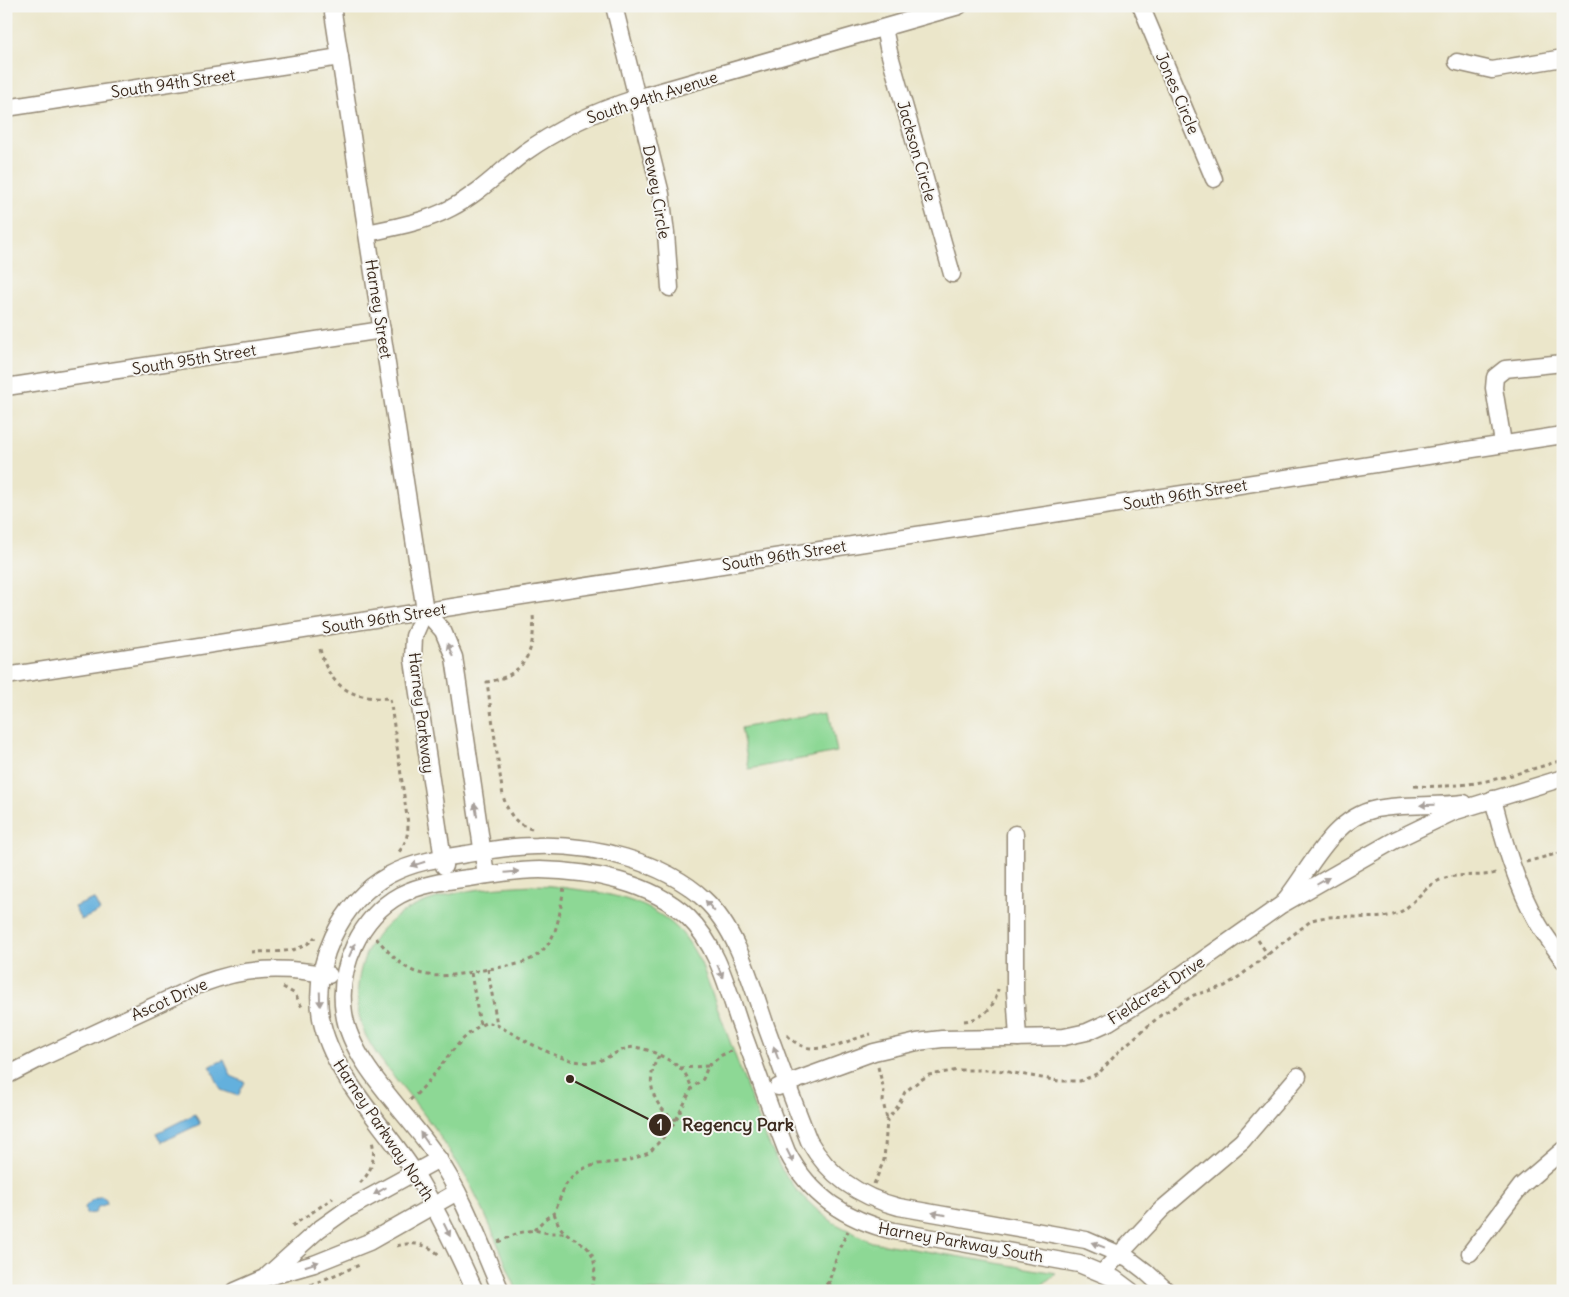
<svg xmlns="http://www.w3.org/2000/svg" width="1569" height="1297" viewBox="0 0 1569 1297" font-family="Delius,sans-serif">
<rect width="100%" height="100%" fill="#f6f6f2"/>
<filter id="ink" filterUnits="userSpaceOnUse"><feTurbulence type="fractalNoise" baseFrequency=".02" numOctaves="2"/><feDisplacementMap in="SourceGraphic" scale="10" xChannelSelector="R" yChannelSelector="G"/><feConvolveMatrix kernelMatrix="1 2 1 2 8 2 1 2 1" color-interpolation-filters="sRGB"/></filter>
<filter id="wash" filterUnits="userSpaceOnUse"><feTurbulence type="fractalNoise" baseFrequency=".0096" numOctaves="4" result="noise"/><feDisplacementMap in="SourceGraphic" scale="20" xChannelSelector="R" yChannelSelector="G"/><feGaussianBlur stdDeviation="1.12" result="paint"/><feColorMatrix in="noise" values="0 0 0 0 0 0 0 0 0 0 0 0 0 0 0 0 0 1.4 0 .05"/><feComposite in="paint" operator="in"/></filter>
<g filter="url(#wash)">
<rect width="100%" height="100%" fill="#ebe6ca"/>
<g fill="#8dd895" stroke="#64815a">
<path d="M829 711 837 752 749 769 741 728Z"/>
<path d="M534 885C548 885 560 887 573 889 609 893 649 901 677 928 687 937 694 951 701 963L764 1134 780 1167 797 1191 816 1209 834 1223 872 1242 1056 1273 1035 1291H517C499 1248 483 1203 458 1164 444 1142 429 1120 412 1099 396 1078 378 1060 366 1036 356 1016 356 993 360 973 376 894 470 888 534 885Z"/>
</g>
<g fill="#64b0dd" stroke="#506d7e">
<path d="M94 899 100 911 81 920 74 907Z"/>
<path d="M224 1060 231 1076 245 1082 238 1096 221 1090 210 1066Z"/>
<path d="M195 1114 200 1124 162 1142 157 1133Z"/>
<path d="M101 1196 106 1199 107 1204 98 1207 95 1213 86 1214 85 1207 92 1200Z"/>
</g>
</g>
<g filter="url(#ink)">
<g fill="none" stroke-linecap="round" stroke-linejoin="round">
<defs>
<g id="minor">
<path d="M332 6 425 611"/>
<path d="M614 6 661 194 666 233 670 288"/>
<path d="M1141 6 1214 179"/>
<path d="M884 28 889 52 952 274"/>
<path d="M1457 62 1492 70 1563 58"/>
<path d="M6 108 340 57"/>
<path d="M367 233C396 227 425 222 451 208 480 193 499 172 524 153 559 128 596 111 637 98L959 6"/>
<path d="M6 387 382 330"/>
<path d="M1503 443 1494 388 1495 377 1505 369 1563 363"/>
<path d="M425 611 443 631 454 657 486 875"/>
<path d="M425 611 414 636 413 660 444 866"/>
<path d="M6 676 1563 435"/>
<path d="M1493 799C1504 842 1516 886 1539 925 1546 937 1555 948 1563 960"/>
<path d="M1015 834V991L1018 1038"/>
<path d="M1286 899C1311 868 1332 818 1376 809 1405 803 1435 807 1464 803"/>
<path d="M6 1076 39 1059 201 984C246 967 282 966 329 975"/>
<path d="M778 1087 874 1052 917 1042 942 1039 1064 1037 1087 1032 1109 1022 1157 992 1281 905 1395 840 1453 812 1563 778"/>
<path d="M1470 1253 1521 1186 1563 1150"/>
<path d="M1102 1273 1162 1209 1242 1141 1298 1076"/>
<path d="M268 1275 318 1230 346 1210 439 1159"/>
<path d="M235 1291 265 1278 314 1264 369 1242 457 1192"/>
<path d="M475 1291C456 1249 437 1209 413 1170 382 1123 331 1073 321 1018 312 964 340 902 389 875 413 862 440 858 467 854 490 850 513 846 537 846 591 844 663 861 704 899 738 930 752 986 767 1029 781 1067 794 1104 809 1141 829 1177 860 1197 899 1207L1086 1240 1128 1258 1145 1271 1167 1291"/>
<path d="M501 1291C481 1246 465 1198 437 1157 409 1114 351 1064 344 1013 337 968 360 917 400 895 421 884 446 881 469 878 493 874 516 870 540 870 590 871 651 882 688 917 716 944 727 986 739 1022 755 1065 770 1109 787 1152 810 1196 846 1220 894 1231L1079 1264 1115 1279 1131 1291"/>
</g>
</defs>
<use href="#minor" stroke="#938874" stroke-width="19"/>
<g stroke="#938874" stroke-width="3" stroke-dasharray="4 4" stroke-linecap="butt">
<path d="M320 649C329 687 352 700 390 698L408 824C408 835 406 844 398 853"/>
<path d="M1414 786C1432 787 1450 786 1468 784 1500 780 1532 769 1563 760"/>
<path d="M532 829C514 824 508 812 503 796L487 682C525 676 536 650 533 615"/>
<path d="M1526 862 1563 852"/>
<path d="M376 938C387 950 398 964 413 971 437 981 464 973 489 969 507 966 528 965 542 951 559 935 560 909 564 887"/>
<path d="M1258 940 1268 955"/>
<path d="M252 952C274 951 300 955 315 937"/>
<path d="M488 969 497 1025"/>
<path d="M471 973 480 1025"/>
<path d="M283 987 295 994 303 1009"/>
<path d="M964 1021C983 1019 995 1007 998 989"/>
<path d="M787 1035C811 1062 843 1041 871 1034"/>
<path d="M659 1056C644 1079 652 1107 676 1120"/>
<path d="M878 1067 884 1090 883 1102 887 1119"/>
<path d="M680 1068 708 1066"/>
<path d="M410 1100C438 1077 453 1038 487 1022L497 1025C521 1038 554 1059 581 1062 603 1065 610 1053 628 1048 641 1044 670 1059 680 1068 686 1073 689 1081 692 1088"/>
<path d="M360 1183C372 1172 376 1156 372 1141"/>
<path d="M874 1184 884 1160 887 1120 898 1106 905 1092 919 1081 929 1075 959 1070H997L1059 1081H1080L1090 1077 1100 1072 1120 1050 1161 1015 1194 995 1225 986 1240 976 1312 920C1340 912 1362 921 1389 916 1411 912 1419 890 1438 881 1457 871 1479 879 1499 872"/>
<path d="M554 1213C557 1221 559 1228 566 1233 571 1237 577 1240 583 1244 598 1255 596 1275 591 1291"/>
<path d="M292 1226 333 1198"/>
<path d="M534 1230 545 1219 554 1213 565 1186 574 1175 585 1168 598 1164 627 1161 649 1153 668 1132 676 1120 692 1088 703 1079 708 1066 722 1055 734 1050"/>
<path d="M498 1242 518 1233 534 1230 548 1233H565"/>
<path d="M397 1246C412 1241 430 1244 441 1257"/>
<path d="M829 1281 832 1291"/>
<path d="M303 1288 362 1264"/>
<path d="M821 1291 829 1281 840 1247 848 1231"/>
</g>
<use href="#minor" stroke="#fff" stroke-width="16"/>
</g>
<defs><path id="oneway-solid" d="M-6-.8H1V-3.2L6.5 0L1 3.2V.8H-6Z" transform="scale(1.25)"/></defs>
<g fill="#a79f9a">
<use href="#oneway-solid" transform="translate(450 650) rotate(-112)"/>
<use href="#oneway-solid" transform="translate(1427 805) rotate(178)"/>
<use href="#oneway-solid" transform="translate(476 810) rotate(-99)"/>
<use href="#oneway-solid" transform="translate(418 864) rotate(163)"/>
<use href="#oneway-solid" transform="translate(512 872) rotate(-5)"/>
<use href="#oneway-solid" transform="translate(1323 881) rotate(-30)"/>
<use href="#oneway-solid" transform="translate(710 906) rotate(-130)"/>
<use href="#oneway-solid" transform="translate(352 950) rotate(-66)"/>
<use href="#oneway-solid" transform="translate(720 971) rotate(67)"/>
<use href="#oneway-solid" transform="translate(320 999) rotate(88)"/>
<use href="#oneway-solid" transform="translate(776 1053) rotate(-110)"/>
<use href="#oneway-solid" transform="translate(424 1138) rotate(-125)"/>
<use href="#oneway-solid" transform="translate(790 1156) rotate(63)"/>
<use href="#oneway-solid" transform="translate(380 1191) rotate(150)"/>
<use href="#oneway-solid" transform="translate(939 1214) rotate(-170)"/>
<use href="#oneway-solid" transform="translate(447 1230) rotate(64)"/>
<use href="#oneway-solid" transform="translate(1098 1245) rotate(-159)"/>
<use href="#oneway-solid" transform="translate(312 1264) rotate(-17)"/>
</g>
</g>
<g text-anchor="middle" stroke-width="4" stroke-linejoin="round" paint-order="stroke">
<g font-size="16" fill="#3b2a1e" stroke="#f6f6f2">
<text transform="translate(173 83) rotate(-8)" y="6">South 94th Street</text>
<text transform="translate(1178 93) rotate(67)" y="6">Jones Circle</text>
<text transform="translate(652 97) rotate(-18)" y="6">South 94th Avenue</text>
<text transform="translate(917 151) rotate(74)" y="6">Jackson Circle</text>
<text transform="translate(657 192) rotate(80)" y="6">Dewey Circle</text>
<text transform="translate(379 309) rotate(81)" y="6">Harney Street</text>
<text transform="translate(194 359) rotate(-9)" y="6">South 95th Street</text>
<text transform="translate(1185 494) rotate(-9)" y="6">South 96th Street</text>
<text transform="translate(784 555) rotate(-9)" y="6">South 96th Street</text>
<text transform="translate(384 618) rotate(-9)" y="6">South 96th Street</text>
<text transform="translate(422 713) rotate(83)" y="6">Harney Parkway</text>
<text transform="translate(1156 990) rotate(-33)" y="6">Fieldcrest Drive</text>
<text transform="translate(169 999) rotate(-24)" y="6">Ascot Drive</text>
<text transform="translate(384 1130) rotate(56)" y="6">Harney Parkway North</text>
<text transform="translate(961 1242) rotate(10)" y="6">Harney Parkway South</text>
</g>
</g>
<path fill="none" stroke="#3b2a1e" stroke-width="2" d="M570 1079L660 1125"/>
<g fill="#3b2a1e" stroke="#f6f6f2" stroke-width="2">
<circle cx="570" cy="1079" r="5"/>
<circle cx="660" cy="1125" r="12"/>
</g>
<g font-size="15" text-anchor="middle" font-weight="bold" fill="#fff">
<text x="660" y="1130">1</text>
</g>
<g font-size="18" text-anchor="middle" font-weight="bold" fill="#3b2a1e" stroke="#f6f6f2" stroke-width="4" stroke-linejoin="round" paint-order="stroke">
<text x="738" y="1131">Regency Park</text>
</g>
<rect width="1569" height="1297" fill="none" stroke="#f6f6f2" stroke-width="25"/>
</svg>
